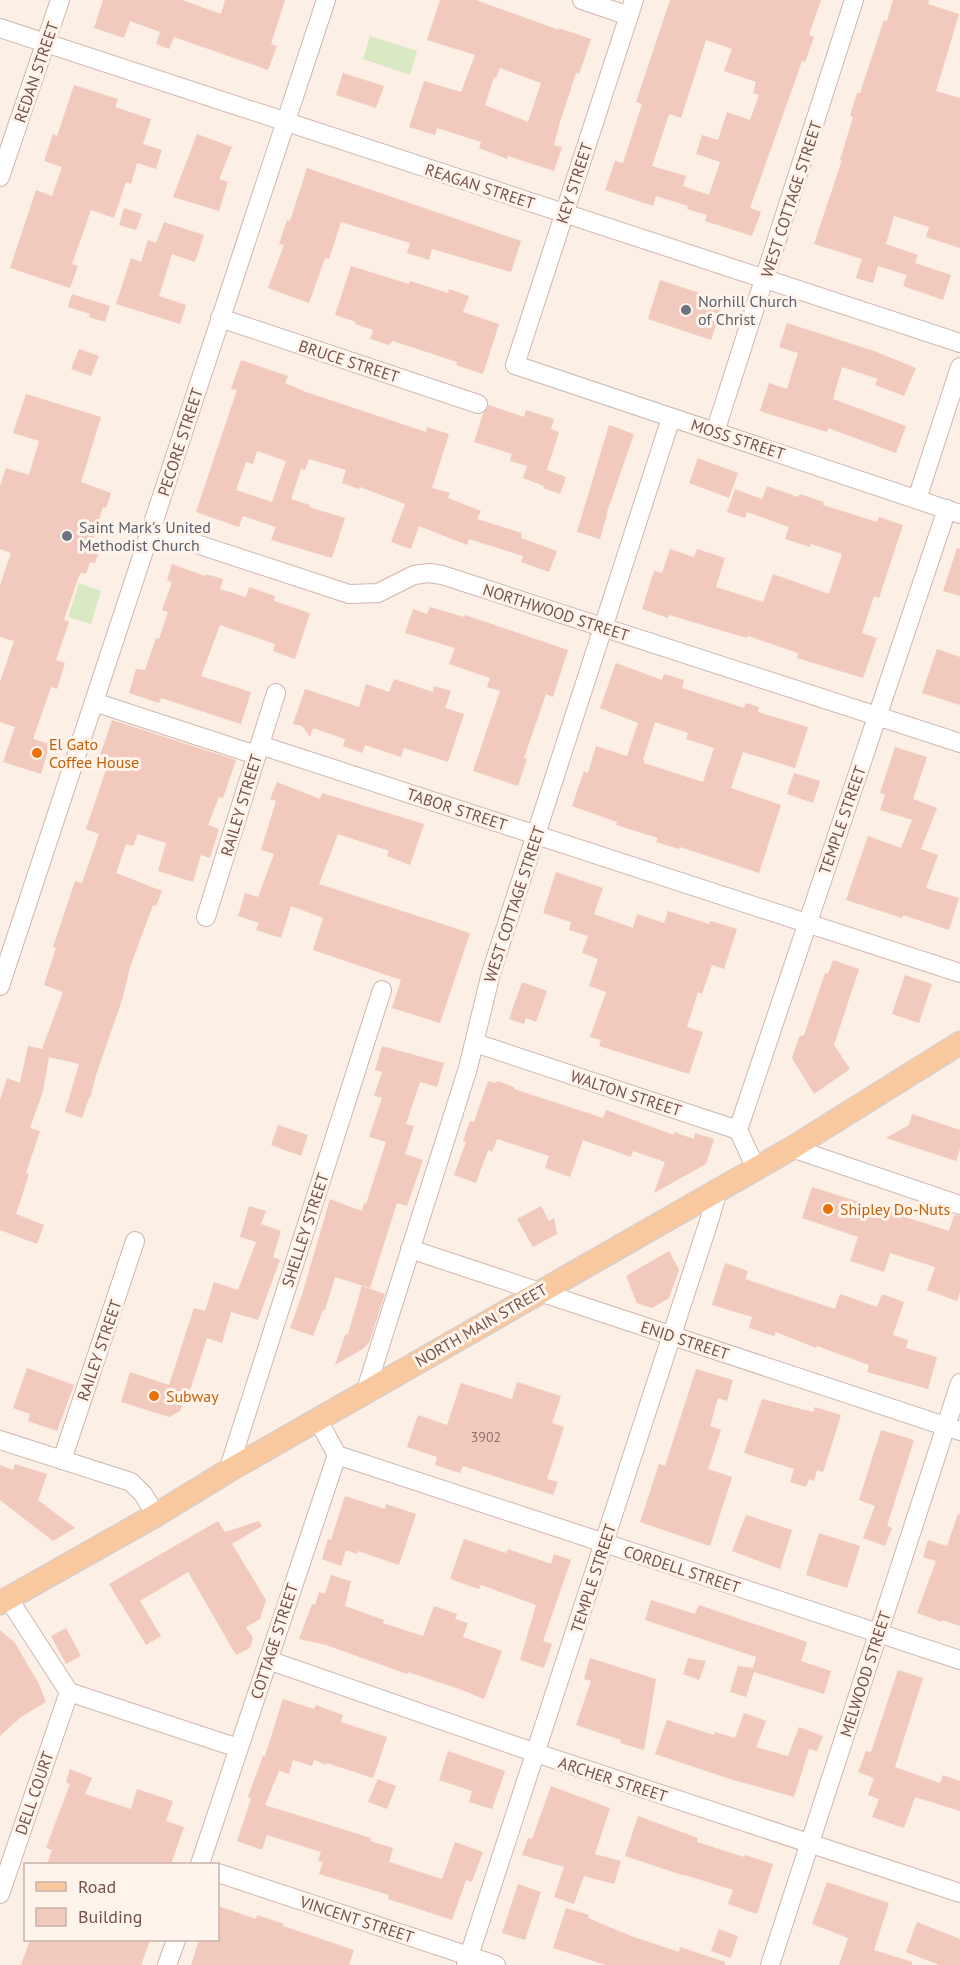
<svg xmlns="http://www.w3.org/2000/svg" width="960" height="1965" viewBox="0 0 960 1965" font-family="'PT Sans',sans-serif">
<rect width="100%" height="100%" fill="#fcefe5"/>
<g fill="#d9e9c3">
<path d="M370 36 417 51 410 75 363 59Z"/>
<path d="M79 583 101 591 91 624 68 617Z"/>
</g>
<g fill="#f1c9bd" fill-rule="evenodd">
<path d="M103 0H182L221 14 225 0H285L271 44 277 46 268 70 174 37 169 49 156 44 160 32 130 21 124 38 94 28Z"/>
<path d="M440 0H476L559 30V28L591 39 579 74 576 73 560 122 554 145 562 147 554 171 508 156 507 159 479 148 481 142 437 128 435 135 409 127 424 81 461 92 475 55 427 40ZM500 68 541 83 528 122 485 105 494 77 496 78Z"/>
<path d="M670 0H821L809 35 814 37 805 62 802 61 750 208 761 212 752 236 705 221 707 215 687 209 688 206 656 196 653 206 605 190 615 161 623 163 642 104 636 102ZM706 40 732 49 724 71 756 82 753 93 759 95 750 120 727 112 718 140 702 135 696 154 720 162 709 195 683 186 686 176 652 166 669 114 681 118Z"/>
<path d="M893 0H929L928 4 959 14 936 91 960 98V248L926 237 929 227 894 216 886 244 918 255 915 263 951 275 943 300 903 286 907 275 878 266 873 283 856 278 862 259 814 244 842 160H840L853 117 850 116 857 93H860L884 20 887 21Z"/>
<path d="M343 73 384 86 376 108 336 95Z"/>
<path d="M74 85 118 99 115 107 151 119 143 144 162 150 156 169 137 163 131 184 126 182 114 218 91 210 72 264 78 266 70 288 10 268 36 190 52 196 62 167 44 161 53 134 57 136Z"/>
<path d="M197 134 232 147 219 179 228 182 219 211 173 197Z"/>
<path d="M307 168 521 241 511 272 432 249 429 260 407 253 410 243 341 222 329 259 325 258 309 303 268 288 284 245 279 244 287 220 290 221Z"/>
<path d="M124 208 142 214 136 230 119 225Z"/>
<path d="M164 222 204 235 195 262 172 254 159 296 186 305 180 324 116 304 131 258 141 262 148 240 156 243Z"/>
<path d="M351 266 409 284 410 281 448 293 449 289 469 296 463 312 499 324 483 374 456 365 457 362 393 341 389 345 370 339 373 330 355 324 356 322 335 315Z"/>
<path d="M660 280 724 301 711 340 648 319Z"/>
<path d="M72 294 110 306 105 322 89 317 90 314 68 307Z"/>
<path d="M787 323 874 351 916 368 904 396 875 385 878 379 842 367 833 399 906 426 896 453 828 428 827 432 760 411 769 383 787 389 798 353 779 347Z"/>
<path d="M79 349 99 356 91 376 71 369Z"/>
<path d="M241 360 288 376 285 383 306 392 426 432 427 427 449 434 432 488 450 493 448 498 481 511 477 519 522 533 521 538 557 551 549 572 521 562 523 556 469 539 467 545 419 526 411 549 391 542 405 504 360 487 359 489 342 483 346 470 309 459 305 470 301 469 291 499 310 505 309 507 345 518 332 558 271 540 276 527 243 516 239 527 196 512 237 390 231 389ZM257 451 286 461 272 502 236 490 246 462 253 464Z"/>
<path d="M26 394 101 417 81 482 111 493 106 508 103 507 92 542 101 545 95 563 90 562 86 574 81 573 79 576 64 620 69 622 56 660 65 663 57 689 51 687 33 739 50 744 41 774 3 762 15 727 0 722V682L14 641 0 637V585L11 553 0 549V486L6 468 29 475 39 441 13 433Z"/>
<path d="M489 405 524 417 526 410 554 419 551 429 559 432 547 470 566 477 560 494 543 488 544 486 523 478 527 466 510 461 512 454 474 442 483 414Z"/>
<path d="M609 425 634 434 606 515H607L600 539 577 532Z"/>
<path d="M698 458 738 473 729 498 689 483Z"/>
<path d="M767 486 798 497 800 494 824 502 823 505 877 522 879 517 903 525 879 598 874 596 862 633 877 638 863 678 797 658 798 653 748 636 747 638 669 615 668 618 642 609 654 571 662 573 670 549 694 557 697 549 725 558 716 587 763 602 773 574 829 594 842 554 811 544 810 547 785 539 789 527 747 512 745 518 727 512 735 489 762 499Z"/>
<path d="M957 548 960 549V596L943 591Z"/>
<path d="M172 564 205 576 206 574 223 579 220 589 246 597 249 587 275 596 274 601 310 613 295 659 273 651 275 644 220 625 201 676 251 692 241 724 161 698 159 703 129 693 136 669 145 670 156 638 159 639 168 612 162 610 172 582 167 580Z"/>
<path d="M430 607 464 617 465 615 568 650 553 697 546 694 524 758 527 759 518 786 473 771 500 691 487 687 490 678 449 664 455 648 405 633 413 609 427 614Z"/>
<path d="M937 649 960 657V705L922 693Z"/>
<path d="M616 663 662 680 664 674 684 680 682 688 744 708 746 703 759 707 758 712 808 727 795 768 743 752 731 788 781 805 759 873 680 847 679 849 656 842 658 838 616 825 617 822 572 806 584 771 588 773 596 746 627 756 638 723 600 708ZM655 722 688 733 686 739 714 748 703 782 644 763 645 761 643 760Z"/>
<path d="M394 679 433 692 434 686 451 691 445 708 464 714 448 762 404 748 401 757 365 745 362 753 343 746 345 739 313 728 310 737 302 726 293 724 305 689 359 707 366 684 389 692Z"/>
<path d="M112 720 236 760 223 798 219 797 208 825 219 829 210 858 201 855 193 882 158 871 166 843 138 834 133 846 126 844 116 873 162 891 156 906 153 905 130 967 123 997 96 1075 90 1098H89L82 1118 65 1112 79 1064 49 1057 43 1091 30 1128 40 1131 26 1173 29 1174 16 1214 44 1225 37 1244 0 1230V1100L7 1078 20 1083 28 1046 42 1049 63 992 44 985 56 948 53 947 75 881 82 883 99 834 86 829 110 758 100 755Z"/>
<path d="M895 747 927 757 913 799 937 808 921 849 938 855 926 888 959 898 949 930 903 915 902 918 846 900 868 836 901 848 912 820 880 810 885 795 880 793Z"/>
<path d="M794 773 820 781 813 803 787 794Z"/>
<path d="M277 782 320 799 322 793 424 824 410 865 387 856 389 851 338 834 319 884 470 933 440 1023 392 1008 401 980 313 950 323 918 291 906 281 938 256 930 259 923 238 916 245 893 258 897 274 854 261 850 276 801 270 799Z"/>
<path d="M556 872 603 888 594 914 633 928 637 914 664 923 668 911 709 924 711 921 737 929 724 969 712 965 702 994 698 992 687 1027 703 1032 689 1074 599 1046 601 1040 590 1037 606 992 589 986 598 959 582 953 588 936 569 930 571 922 543 913Z"/>
<path d="M833 960 859 969 834 1045 850 1069 814 1094 792 1058 799 1037 804 1035 825 973 828 974Z"/>
<path d="M905 975 932 984 919 1023 892 1014Z"/>
<path d="M522 982 547 991 536 1022 526 1018 524 1024 509 1019Z"/>
<path d="M382 1046 444 1063 437 1087 420 1082 406 1124 414 1126 405 1154 423 1160 407 1206 397 1203 370 1288 335 1277 325 1310H323L313 1336 290 1328 302 1295 330 1199 362 1211 364 1203 366 1204 386 1142 369 1137 382 1098 374 1096 382 1072 375 1070Z"/>
<path d="M488 1081 496 1083 497 1081 514 1087V1089L603 1118 606 1110 674 1135V1132L694 1139 695 1133 714 1139 706 1164 654 1193 665 1162 633 1151 631 1157 583 1140 570 1177 545 1168 549 1156 497 1139 492 1152 488 1150 476 1183 454 1175 466 1142 463 1141 470 1121 474 1122Z"/>
<path d="M912 1114 960 1130V1149L956 1161 886 1138 909 1125Z"/>
<path d="M278 1125 308 1135 301 1156 271 1145Z"/>
<path d="M812 1187 878 1208 879 1205 904 1212 902 1216 949 1231 954 1215 960 1216V1292L957 1301 927 1290 935 1267 890 1253 884 1272 850 1261 858 1237 802 1218Z"/>
<path d="M249 1206 266 1211 261 1224 281 1231 273 1257 280 1260 258 1320 231 1312 222 1343 207 1338 190 1390 187 1389 180 1411 169 1417 121 1402 130 1372 169 1385 194 1308 205 1311 214 1282 238 1290 256 1242 240 1237Z"/>
<path d="M541 1206 549 1221 554 1218 557 1234 533 1247 517 1219Z"/>
<path d="M669 1251 679 1270 669 1298 652 1308 637 1303 626 1276Z"/>
<path d="M725 1263 748 1271 745 1279 835 1309 840 1294 877 1307 882 1294 904 1302 893 1335 908 1340 906 1348 937 1357 928 1389 867 1372 869 1365 817 1346 816 1348 776 1332 774 1336 749 1328 752 1317 712 1305Z"/>
<path d="M362 1286 385 1294 369 1343 361 1350 335 1365 345 1335 348 1334Z"/>
<path d="M27 1368 74 1385 57 1431 28 1421 30 1414 13 1408Z"/>
<path d="M696 1369 733 1380 727 1401 718 1398 710 1426 721 1430 708 1469 732 1477 710 1546 640 1522 659 1464 665 1466Z"/>
<path d="M517 1382 561 1396 552 1423 564 1427 547 1479 558 1482 553 1495 463 1466 460 1473 435 1465 437 1457 407 1447 418 1415 447 1425 461 1383 512 1399Z"/>
<path d="M762 1399 813 1412 815 1407 841 1415 823 1472 817 1470 814 1481 809 1479 806 1487 790 1482 794 1469 744 1453Z"/>
<path d="M881 1430 914 1440 887 1526 892 1528 885 1546 863 1538 875 1506 859 1500Z"/>
<path d="M15 1464 47 1474 38 1500 75 1528 53 1541 0 1500V1465L13 1470Z"/>
<path d="M345 1496 385 1509 386 1504 416 1514 399 1565 358 1551 357 1554 346 1550 341 1566 322 1559 328 1539 331 1540Z"/>
<path d="M958 1514H960V1626L943 1620 942 1622 917 1613 936 1561 923 1557 928 1540 947 1546Z"/>
<path d="M746 1515 792 1530 780 1569 732 1551Z"/>
<path d="M218 1521 225 1532 259 1521 262 1526 232 1544 266 1600 260 1619 246 1627 253 1638 250 1648 236 1655 188 1572 140 1601 161 1636 146 1645 109 1584Z"/>
<path d="M819 1533 860 1546 847 1588 806 1575Z"/>
<path d="M464 1539 506 1553 508 1549 551 1564 554 1554 571 1560 543 1641 552 1644 544 1668 520 1660 536 1605 481 1585 479 1589 450 1579Z"/>
<path d="M331 1575 351 1581 345 1606 384 1620 383 1623 423 1636 434 1606 457 1614 455 1619 468 1623 463 1637 502 1651 484 1699 462 1690 408 1672 407 1674 326 1645 299 1639 312 1604 315 1605 319 1592 325 1594Z"/>
<path d="M651 1600 695 1614 699 1605 807 1642 801 1661 831 1671 824 1694 754 1672 746 1697 730 1692 738 1666 753 1668 756 1657 645 1620Z"/>
<path d="M66 1628 81 1656 66 1664 51 1636Z"/>
<path d="M0 1630 15 1643 39 1684 46 1702 21 1717 0 1736Z"/>
<path d="M590 1658 656 1679 644 1750 620 1743 621 1740 576 1725 591 1681 584 1679Z"/>
<path d="M688 1658 706 1661 699 1680 683 1674Z"/>
<path d="M898 1670 923 1678 895 1767 940 1783 943 1775 960 1781V1811L915 1797 904 1828 872 1817 879 1799 868 1795 874 1778 858 1772 866 1751 871 1752Z"/>
<path d="M283 1699 314 1709 316 1705 343 1715 341 1722 387 1737 373 1778 327 1763V1765L314 1760 312 1766 293 1760 289 1774 279 1771 265 1805 371 1838 370 1841 393 1848 389 1862 442 1879 455 1842 483 1852 472 1882 466 1880 452 1920 388 1899 389 1895 319 1874 323 1862 318 1861 321 1852 267 1835 262 1850 237 1841 251 1799 248 1797 263 1756H265Z"/>
<path d="M744 1713 766 1721 756 1747 788 1756 799 1727 823 1736 817 1751 809 1749 794 1797 730 1779 655 1754 667 1720 714 1735 715 1732 735 1738Z"/>
<path d="M448 1751 505 1771 492 1809 469 1802 472 1791 439 1780Z"/>
<path d="M70 1769 92 1778 85 1794 131 1809 137 1789 173 1801 166 1821 184 1827 171 1864H47L52 1850 46 1848 70 1784 66 1782Z"/>
<path d="M378 1779 396 1786 387 1809 368 1802Z"/>
<path d="M551 1786 610 1808 595 1854 621 1861 614 1884 584 1876 574 1904 554 1897 564 1867 522 1855 528 1838 532 1839Z"/>
<path d="M638 1816 698 1838 697 1842 744 1857 745 1855 773 1864 757 1914 728 1904 733 1890 685 1875V1876L625 1856Z"/>
<path d="M827 1882 889 1903 874 1950 912 1962V1965H839L848 1938 812 1924Z"/>
<path d="M518 1884 541 1892 525 1940 502 1933Z"/>
<path d="M218 1906 256 1919 257 1915 284 1924 283 1926 354 1950 349 1965H191L199 1940H218Z"/>
<path d="M566 1908 589 1915 588 1918 631 1936 679 1952 680 1947 725 1962V1965H606L553 1948Z"/>
<path d="M917 1922 960 1939V1965H939L906 1952Z"/>
<path d="M719 1929 738 1936 731 1958 711 1951Z"/>
<path d="M30 1940H150L141 1965H21Z"/>
</g>
<g fill="none" stroke-linecap="round" stroke-linejoin="round">
<defs>
<g id="minor">
<path d="M582 0 629 16"/>
<path d="M634 0 515 365 960 514"/>
<path d="M0 28 960 343"/>
<path d="M0 177 60 0"/>
<path d="M220 318 478 404"/>
<path d="M715 432 854 0"/>
<path d="M917 499 960 367"/>
<path d="M151 529 349 594 378 593 414 575 429 573 442 575 960 743"/>
<path d="M94 702 253 754 260 745 960 973"/>
<path d="M206 917 276 693"/>
<path d="M0 986 326 0"/>
<path d="M475 1043 738 1130 756 1168"/>
<path d="M738 1130 947 509"/>
<path d="M792 1148 960 1205"/>
<path d="M410 1249 960 1431"/>
<path d="M365 1393 468 1068 491 973 671 418"/>
<path d="M0 1440 131 1482 143 1494 156 1515"/>
<path d="M337 1455 960 1660"/>
<path d="M62 1460 135 1241"/>
<path d="M228 1471 382 990"/>
<path d="M8 1598 69 1692 238 1748"/>
<path d="M268 1660 536 1753 960 1893"/>
<path d="M200 1864 337 1455 318 1420"/>
<path d="M218 1873 496 1965"/>
<path d="M0 1894 69 1692"/>
<path d="M167 1965 176 1940"/>
<path d="M466 1965 710 1218 718 1189"/>
<path d="M770 1965 960 1383"/>
</g>
<path id="major" d="M0 1603 156 1515 228 1471 792 1148 960 1043"/>
</defs>
<use href="#minor" stroke="#cfb7ae" stroke-width="20"/>
<use href="#major" stroke="#d8cfcc" stroke-width="25"/>
<use href="#minor" stroke="#fff" stroke-width="18"/>
<use href="#major" stroke="#f9c89e" stroke-width="22"/>
</g>
<g fill="#6b7280" stroke="#fff4eb" stroke-width="2">
<circle cx="686" cy="310" r="6"/>
<circle cx="67" cy="536" r="6"/>
</g>
<g fill="#e8710a" stroke="#fff4eb" stroke-width="2">
<circle cx="37" cy="753" r="6"/>
<circle cx="828" cy="1209" r="6"/>
<circle cx="154" cy="1396" r="6"/>
</g>
<g text-anchor="middle" stroke-width="6" stroke-linejoin="round" paint-order="stroke">
<g font-size="14" fill="#937067">
<text x="486" y="1442">3902</text>
</g>
<g font-size="16" fill="#74524a" stroke="#fff4eb">
<text transform="translate(36 72) rotate(-71)" y="6">REDAN STREET</text>
<text transform="translate(574 183) rotate(-72)" y="6">KEY STREET</text>
<text transform="translate(480 186) rotate(18)" y="6">REAGAN STREET</text>
<text transform="translate(791 199) rotate(-72)" y="6">WEST COTTAGE STREET</text>
<text transform="translate(349 361) rotate(18)" y="6">BRUCE STREET</text>
<text transform="translate(738 439) rotate(18)" y="6">MOSS STREET</text>
<text transform="translate(180 442) rotate(-72)" y="6">PECORE STREET</text>
<text transform="translate(556 612) rotate(18)" y="6">NORTHWOOD STREET</text>
<text transform="translate(241 805) rotate(-73)" y="6">RAILEY STREET</text>
<text transform="translate(457 809) rotate(18)" y="6">TABOR STREET</text>
<text transform="translate(842 820) rotate(-71)" y="6">TEMPLE STREET</text>
<text transform="translate(514 904) rotate(-72)" y="6">WEST COTTAGE STREET</text>
<text transform="translate(626 1093) rotate(18)" y="6">WALTON STREET</text>
<text transform="translate(305 1230) rotate(-72)" y="6">SHELLEY STREET</text>
<text transform="translate(481 1325) rotate(-30)" y="6">NORTH MAIN STREET</text>
<text transform="translate(685 1340) rotate(18)" y="6">ENID STREET</text>
<text transform="translate(99 1350) rotate(-71)" y="6">RAILEY STREET</text>
<text transform="translate(682 1569) rotate(18)" y="6">CORDELL STREET</text>
<text transform="translate(593 1578) rotate(-72)" y="6">TEMPLE STREET</text>
<text transform="translate(274 1641) rotate(-72)" y="6">COTTAGE STREET</text>
<text transform="translate(865 1674) rotate(-72)" y="6">MELWOOD STREET</text>
<text transform="translate(613 1779) rotate(18)" y="6">ARCHER STREET</text>
<text transform="translate(34 1793) rotate(-71)" y="6">DELL COURT</text>
<text transform="translate(357 1919) rotate(18)" y="6">VINCENT STREET</text>
</g>
<g font-size="16" fill="#5b616d" stroke="#fff4eb" text-anchor="start">
<text x="698" y="307">Norhill Church<tspan x="698" dy="18">of Christ</tspan></text>
<text x="79" y="533">Saint Mark's United<tspan x="79" dy="18">Methodist Church</tspan></text>
</g>
<g font-size="16" fill="#c56008" stroke="#fff4eb" text-anchor="start">
<text x="49" y="750">El Gato<tspan x="49" dy="18">Coffee House</tspan></text>
<text x="840" y="1215">Shipley Do-Nuts</text>
<text x="166" y="1402">Subway</text>
</g>
</g>
<rect x="24" y="1863" width="195" height="78" fill="#fff4eb" stroke="#c7b3ab" stroke-width="1.5"/>
<rect x="36" y="1882" width="30" height="9" fill="#f9c89e" stroke="#c7b3ab" stroke-width="1.5"/>
<text x="78" y="1893" font-size="18" fill="#74524a">Road</text>
<rect x="36" y="1908" width="30" height="18" fill="#f1c9bd" stroke="#c7b3ab" stroke-width="1.5"/>
<text x="78" y="1923" font-size="18" fill="#74524a">Building</text>
</svg>
